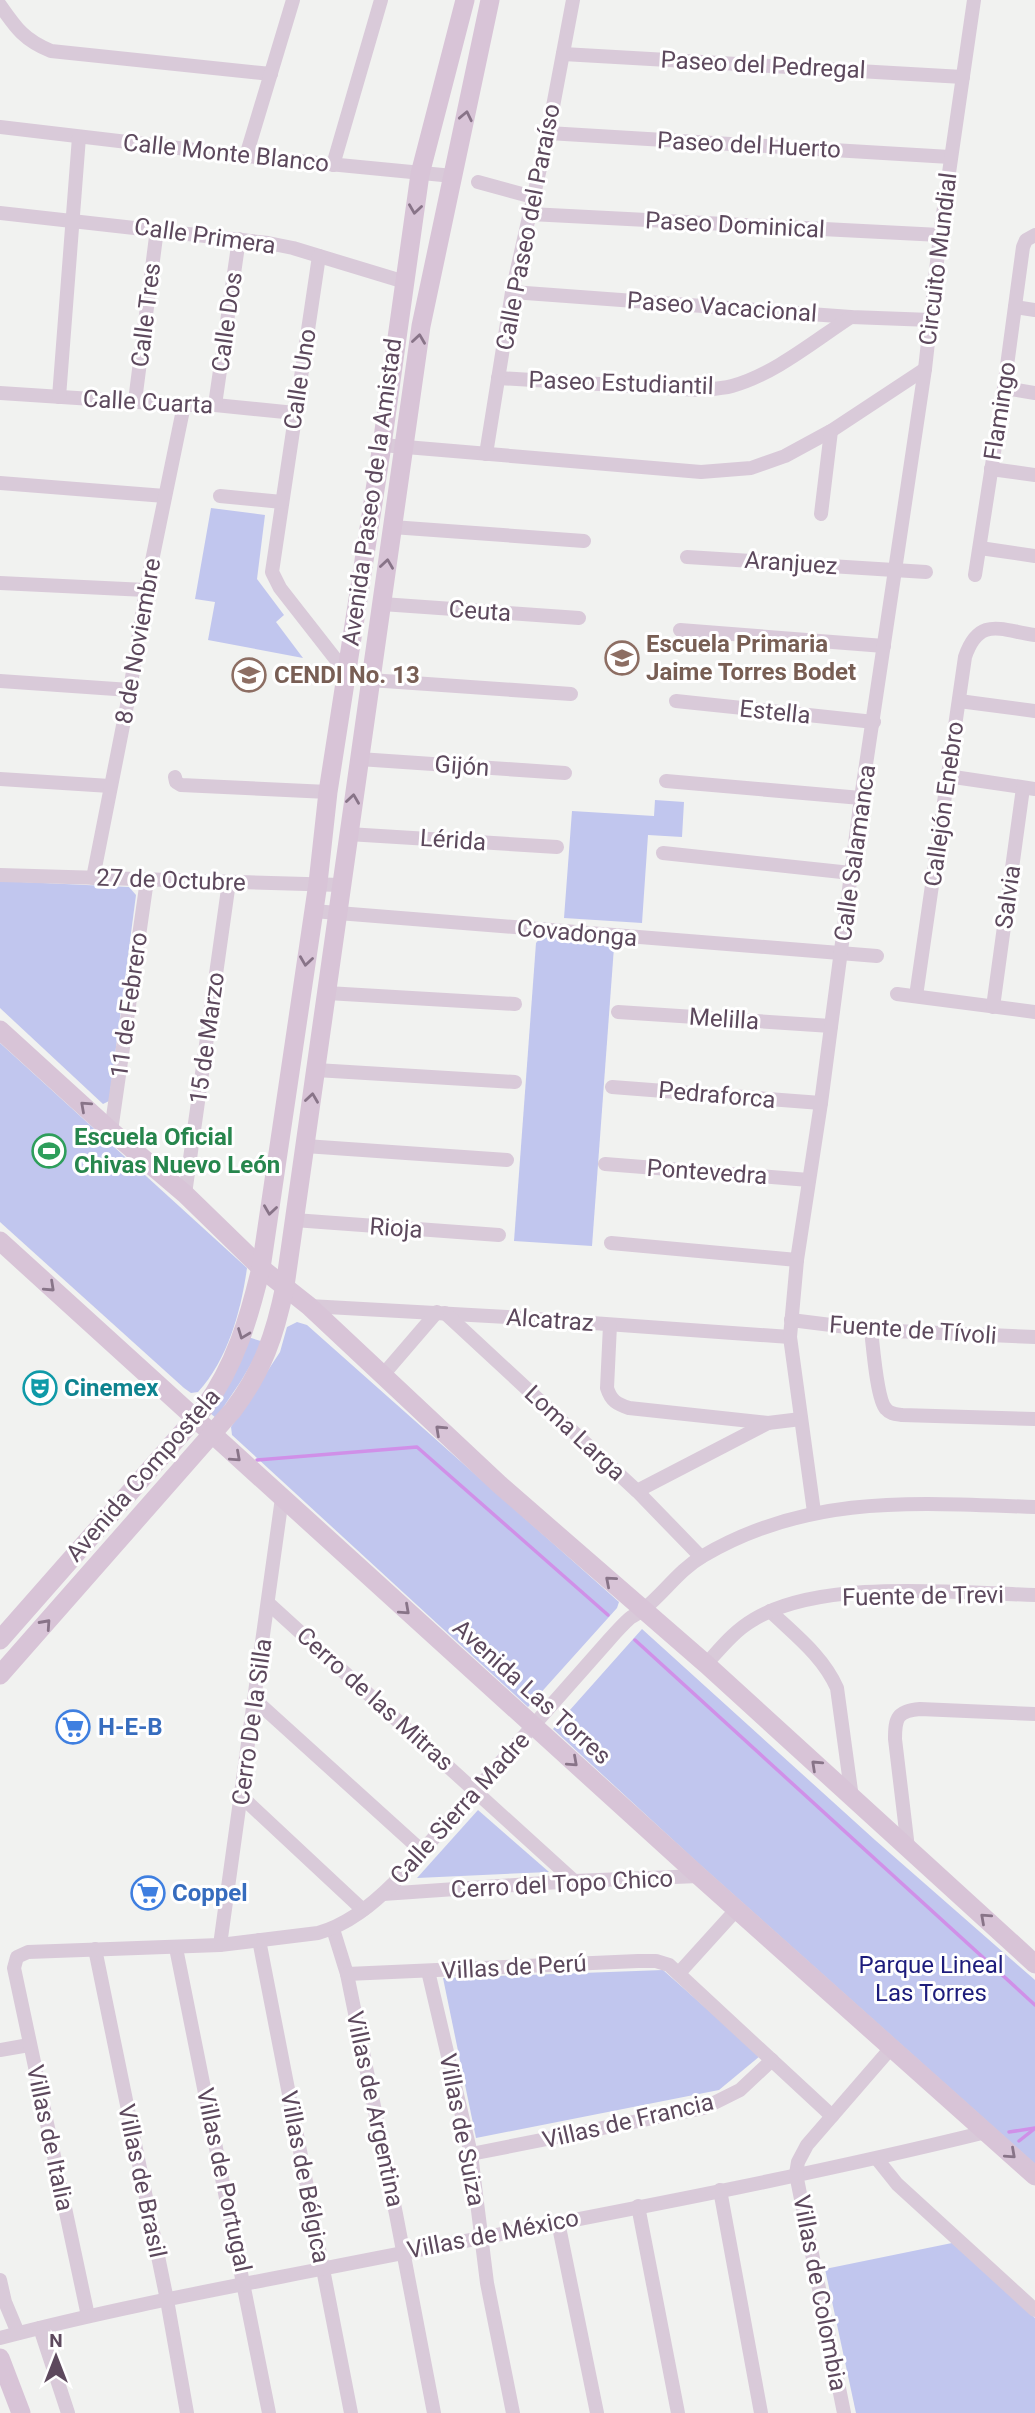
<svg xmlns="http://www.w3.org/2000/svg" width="1035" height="2413" viewBox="0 0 1035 2413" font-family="Roboto,sans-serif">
<rect width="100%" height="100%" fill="#f1f2f0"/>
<g fill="#c1c6ee">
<path d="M211 508 265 515 257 579 284 615 276 622 303 658 208 640 215 602 195 599Z"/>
<path d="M655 800 684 802 682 837 648 835 642 923 564 918 572 811 654 816Z"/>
<path d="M0 881 129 887 136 895 109 1101 103 1104 0 1008Z"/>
<path d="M541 937 609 942 614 947 592 1246 514 1241 536 943Z"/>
<path d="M0 1043 247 1268C241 1311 228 1359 198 1392L191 1393 184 1388 0 1222Z"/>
<path d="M297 1322 307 1325 619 1602 617 1608 528 1707 232 1435 231 1427 280 1352 287 1327Z"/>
<path d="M248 1337 264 1342 241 1381 216 1418 210 1413Z"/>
<path d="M642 1629 875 1840 1035 1980V2164L697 1862 553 1729Z"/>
<path d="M478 1810 549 1872 417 1878Z"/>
<path d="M663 1970 760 2056 719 2090 476 2138 443 1978Z"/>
<path d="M952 2243 1035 2318V2413H856L825 2269Z"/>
</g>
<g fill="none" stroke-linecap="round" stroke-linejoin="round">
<g stroke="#d090e8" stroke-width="3.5">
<path d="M257 1460 417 1447 608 1615"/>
<path d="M635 1640 1035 2005"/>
<path d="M1009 2132 1035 2128"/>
<path d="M1019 2141 1034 2129"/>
</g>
<g stroke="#d9cad9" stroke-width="14">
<path d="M0 5C16 28 24 40 51 51L271 74"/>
<path d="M563 54 963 77"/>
<path d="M0 127 246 156 453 176"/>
<path d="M548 133 950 157"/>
<path d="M246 156 293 0"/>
<path d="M333 165 381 0"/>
<path d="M478 182 533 197"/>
<path d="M0 213 268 243 293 248 405 282"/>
<path d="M530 214 940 235"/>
<path d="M319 256 272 572 280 588 348 675"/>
<path d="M512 292 851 317 931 320"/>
<path d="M1015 307 1035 310"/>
<path d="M498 378 699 390C710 389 721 389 732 386 775 374 814 341 851 317"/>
<path d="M1004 388 1035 393"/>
<path d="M0 393 184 405H215L295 413"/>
<path d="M59 397 79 137"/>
<path d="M135 401 157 229"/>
<path d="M215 405 239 239"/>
<path d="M382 445 701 472 751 468 785 456 831 431 925 369"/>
<path d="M486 454 512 292 548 133 573 0"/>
<path d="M991 469 1035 475"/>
<path d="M0 483 165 496"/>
<path d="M220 496 282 502"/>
<path d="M821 514 831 431"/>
<path d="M392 527 584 541"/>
<path d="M980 548 1035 556"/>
<path d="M687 557 926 572"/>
<path d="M975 575 1004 388 1023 247 1026 240 1035 235"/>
<path d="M0 583 146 590"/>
<path d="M382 604 579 618"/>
<path d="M680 630 884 646"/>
<path d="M370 680 571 694"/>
<path d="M0 681 130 690"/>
<path d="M676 701 874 722"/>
<path d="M959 701 1035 711"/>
<path d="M359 759 565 773"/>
<path d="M947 776 1035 789"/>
<path d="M175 777 176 782 181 785 328 792"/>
<path d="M0 779 110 786"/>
<path d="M666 781 861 798"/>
<path d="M348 834 557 847"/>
<path d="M663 853 851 873"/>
<path d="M0 875 341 885"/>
<path d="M93 878 130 690 146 590 184 405"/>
<path d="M313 911 877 956"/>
<path d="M327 993 515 1004"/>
<path d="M897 994 1035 1012"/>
<path d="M916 996 965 657C979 616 1000 630 1035 635"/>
<path d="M993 1007 1023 788"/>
<path d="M618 1012 831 1026"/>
<path d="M316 1070 515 1082"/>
<path d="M612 1087 821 1103"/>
<path d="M111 1131 147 880"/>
<path d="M305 1146 507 1160"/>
<path d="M605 1164 809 1180"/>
<path d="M185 1194 229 882"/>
<path d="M294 1220 499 1235"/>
<path d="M611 1243 797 1260"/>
<path d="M309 1306 507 1317 790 1337"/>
<path d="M445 1313 637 1491 701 1557"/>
<path d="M791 1320 871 1330 1035 1337"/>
<path d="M610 1325 607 1388C611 1401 617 1404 629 1408L768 1423"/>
<path d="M871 1330C873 1346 877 1400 886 1409 890 1414 896 1414 902 1415L1035 1419"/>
<path d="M382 1376 437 1312"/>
<path d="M637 1491 768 1423 801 1419"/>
<path d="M814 1512 790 1337 797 1260 821 1103 861 798 925 369 940 235 974 0"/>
<path d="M268 1603 574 1881"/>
<path d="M770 1611C795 1635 823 1656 837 1688L852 1798"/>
<path d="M706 1664C720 1649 734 1631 753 1620 821 1578 956 1593 1035 1595"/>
<path d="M255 1700 423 1852"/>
<path d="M242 1797 363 1910"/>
<path d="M908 1848 895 1739C895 1718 897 1711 920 1709L1035 1714"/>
<path d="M383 1894 574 1881 699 1876"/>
<path d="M333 1929 347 1974 396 2214 434 2413"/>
<path d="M259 1940 351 2413"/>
<path d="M220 1945 282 1498"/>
<path d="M176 1948 269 2413"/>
<path d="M95 1949 167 2300 187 2413"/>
<path d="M428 1971 471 2154 487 2283 513 2413"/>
<path d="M679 1973 737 1909"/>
<path d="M347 1974 638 1961H656L669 1965 832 2116"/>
<path d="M0 2050 29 2045"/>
<path d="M471 2154 704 2108 740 2090 772 2060"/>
<path d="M877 2159 897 2184 1035 2310"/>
<path d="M720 2190 761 2413"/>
<path d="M638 2206 678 2413"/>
<path d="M558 2222 597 2413"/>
<path d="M0 2280 5 2302 18 2333"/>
<path d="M88 2316 14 1968 17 1957 28 1952 220 1945 318 1933C348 1925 373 1904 394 1883L608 1641C615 1633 622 1625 630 1618 634 1615 640 1613 644 1609 665 1592 679 1570 703 1556 810 1493 917 1503 1035 1507"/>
<path d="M40 2328 68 2413"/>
<path d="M0 2338C106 2310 214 2290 321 2269 543 2225 767 2186 986 2132"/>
<path d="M844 2413 796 2174 798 2162 807 2145 891 2048"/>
</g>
<g stroke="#d8c4d7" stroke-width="19">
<path d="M0 1030 111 1131 185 1194 261 1268 309 1306 500 1485 706 1664 1035 1964"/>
<path d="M0 1241 699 1876 1035 2176"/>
<path d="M0 1640 204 1408C235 1366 249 1318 261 1268L318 883 328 792 382 445 420 174 465 0"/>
<path d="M0 1675 233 1410C263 1370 275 1335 285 1286L421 326 490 0"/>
<path d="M0 2358 21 2413"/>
</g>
</g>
<defs><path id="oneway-chevron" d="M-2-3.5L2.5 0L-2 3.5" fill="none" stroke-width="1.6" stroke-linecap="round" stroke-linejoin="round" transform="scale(1.75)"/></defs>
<g stroke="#887488">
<use href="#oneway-chevron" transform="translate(466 116) rotate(-78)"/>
<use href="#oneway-chevron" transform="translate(415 209) rotate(98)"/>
<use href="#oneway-chevron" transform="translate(419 339) rotate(-82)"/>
<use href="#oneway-chevron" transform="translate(387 564) rotate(-82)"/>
<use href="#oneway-chevron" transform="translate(353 799) rotate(-82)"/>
<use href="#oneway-chevron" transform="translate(306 961) rotate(98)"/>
<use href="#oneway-chevron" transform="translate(312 1098) rotate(-82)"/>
<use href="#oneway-chevron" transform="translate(85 1106) rotate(-138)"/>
<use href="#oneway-chevron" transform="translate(270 1210) rotate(98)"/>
<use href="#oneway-chevron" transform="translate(50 1287) rotate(43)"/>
<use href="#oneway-chevron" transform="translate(243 1334) rotate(111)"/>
<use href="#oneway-chevron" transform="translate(440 1430) rotate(-137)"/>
<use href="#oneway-chevron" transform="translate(236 1457) rotate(42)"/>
<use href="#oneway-chevron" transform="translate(610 1581) rotate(-139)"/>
<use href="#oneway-chevron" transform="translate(405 1610) rotate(42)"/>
<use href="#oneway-chevron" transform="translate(46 1624) rotate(-48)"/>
<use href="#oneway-chevron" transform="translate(573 1762) rotate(42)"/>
<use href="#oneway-chevron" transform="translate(816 1765) rotate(-137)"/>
<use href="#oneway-chevron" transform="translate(985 1918) rotate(-138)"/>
<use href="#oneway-chevron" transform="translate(1011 2154) rotate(42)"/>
</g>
<defs>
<symbol id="school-ring" viewBox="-11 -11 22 22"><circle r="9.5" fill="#fff" stroke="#8d6e63" stroke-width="1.5"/><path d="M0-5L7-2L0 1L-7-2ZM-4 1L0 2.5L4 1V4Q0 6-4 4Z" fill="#8d6e63"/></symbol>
<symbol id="stadium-ring" viewBox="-11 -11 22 22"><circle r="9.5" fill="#fff" stroke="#2e9e5b" stroke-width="1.5"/><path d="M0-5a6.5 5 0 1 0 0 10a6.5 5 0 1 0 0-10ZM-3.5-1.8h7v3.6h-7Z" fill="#2e9e5b"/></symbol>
<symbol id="theatre-ring" viewBox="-11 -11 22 22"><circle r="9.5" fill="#fff" stroke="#0f9aa8" stroke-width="1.5"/><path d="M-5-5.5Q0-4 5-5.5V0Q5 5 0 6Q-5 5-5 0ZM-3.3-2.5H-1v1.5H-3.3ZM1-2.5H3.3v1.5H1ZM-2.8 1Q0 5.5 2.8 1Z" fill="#0f9aa8"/></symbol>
<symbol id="supermarket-ring" viewBox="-11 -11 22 22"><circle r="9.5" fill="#fff" stroke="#3f7fe0" stroke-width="1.5"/><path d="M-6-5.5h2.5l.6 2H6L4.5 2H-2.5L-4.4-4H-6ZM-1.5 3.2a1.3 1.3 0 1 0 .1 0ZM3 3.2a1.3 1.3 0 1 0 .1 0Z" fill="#3f7fe0"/></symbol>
</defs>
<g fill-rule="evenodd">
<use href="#school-ring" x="603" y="639" width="38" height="38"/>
<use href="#school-ring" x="230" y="656" width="38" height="38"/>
<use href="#stadium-ring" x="30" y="1132" width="38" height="38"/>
<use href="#theatre-ring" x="21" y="1369" width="38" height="38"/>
<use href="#supermarket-ring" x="54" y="1708" width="38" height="38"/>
<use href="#supermarket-ring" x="129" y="1874" width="38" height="38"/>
</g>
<g text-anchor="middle" stroke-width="6" stroke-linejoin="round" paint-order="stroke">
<g font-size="24" fill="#5d495d" stroke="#fff">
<text transform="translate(763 65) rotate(3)" y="8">Paseo del Pedregal</text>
<text transform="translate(749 145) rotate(3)" y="8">Paseo del Huerto</text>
<text transform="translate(226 153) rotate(6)" y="8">Calle Monte Blanco</text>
<text transform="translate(735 225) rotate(3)" y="8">Paseo Dominical</text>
<text transform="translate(528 227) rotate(-79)" y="8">Calle Paseo del Paraíso</text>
<text transform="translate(205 236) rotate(8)" y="8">Calle Primera</text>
<text transform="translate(938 259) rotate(-83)" y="8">Circuito Mundial</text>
<text transform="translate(722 307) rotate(4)" y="8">Paseo Vacacional</text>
<text transform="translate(146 315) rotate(-83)" y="8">Calle Tres</text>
<text transform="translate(227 322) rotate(-82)" y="8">Calle Dos</text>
<text transform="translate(300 379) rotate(-81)" y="8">Calle Uno</text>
<text transform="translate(621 383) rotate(2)" y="8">Paseo Estudiantil</text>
<text transform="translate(148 402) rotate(3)" y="8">Calle Cuarta</text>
<text transform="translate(1000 411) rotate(-81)" y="8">Flamingo</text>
<text transform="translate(372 492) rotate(-82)" y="8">Avenida Paseo de la Amistad</text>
<text transform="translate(791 563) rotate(4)" y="8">Aranjuez</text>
<text transform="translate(480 611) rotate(4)" y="8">Ceuta</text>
<text transform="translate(138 641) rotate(-80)" y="8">8 de Noviembre</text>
<text transform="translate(775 712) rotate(6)" y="8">Estella</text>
<text transform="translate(462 766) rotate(4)" y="8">Gijón</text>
<text transform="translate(944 804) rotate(-82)" y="8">Callejón Enebro</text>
<text transform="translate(453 840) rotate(4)" y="8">Lérida</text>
<text transform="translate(855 853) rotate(-82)" y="8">Calle Salamanca</text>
<text transform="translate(171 880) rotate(2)" y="8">27 de Octubre</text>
<text transform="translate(1008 897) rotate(-82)" y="8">Salvia</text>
<text transform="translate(577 933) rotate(5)" y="8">Covadonga</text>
<text transform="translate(129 1005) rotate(-82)" y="8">11 de Febrero</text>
<text transform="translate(724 1019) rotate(4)" y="8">Melilla</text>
<text transform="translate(207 1038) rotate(-82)" y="8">15 de Marzo</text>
<text transform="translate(717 1095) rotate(5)" y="8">Pedraforca</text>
<text transform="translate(707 1172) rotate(4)" y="8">Pontevedra</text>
<text transform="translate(396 1228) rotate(4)" y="8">Rioja</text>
<text transform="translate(550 1320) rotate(4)" y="8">Alcatraz</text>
<text transform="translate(913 1330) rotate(4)" y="8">Fuente de Tívoli</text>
<text transform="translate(575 1433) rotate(43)" y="8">Loma Larga</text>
<text transform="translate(143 1475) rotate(-49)" y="8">Avenida Compostela</text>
<text transform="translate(923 1596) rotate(-1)" y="8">Fuente de Trevi</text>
<text transform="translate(532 1692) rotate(42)" y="8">Avenida Las Torres</text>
<text transform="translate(375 1699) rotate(42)" y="8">Cerro de las Mitras</text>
<text transform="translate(252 1722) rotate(-82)" y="8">Cerro De la Silla</text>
<text transform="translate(460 1808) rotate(-48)" y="8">Calle Sierra Madre</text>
<text transform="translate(562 1884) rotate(-3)" y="8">Cerro del Topo Chico</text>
<text transform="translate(514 1967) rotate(-3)" y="8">Villas de Perú</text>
<text transform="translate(375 2109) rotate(78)" y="8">Villas de Argentina</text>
<text transform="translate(628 2121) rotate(-13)" y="8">Villas de Francia</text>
<text transform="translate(462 2130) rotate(79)" y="8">Villas de Suiza</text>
<text transform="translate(50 2138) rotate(78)" y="8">Villas de Italia</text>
<text transform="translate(305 2177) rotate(79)" y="8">Villas de Bélgica</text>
<text transform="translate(224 2180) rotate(78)" y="8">Villas de Portugal</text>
<text transform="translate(142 2181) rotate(78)" y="8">Villas de Brasil</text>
<text transform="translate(493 2234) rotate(-11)" y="8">Villas de México</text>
<text transform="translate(820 2293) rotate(79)" y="8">Villas de Colombia</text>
</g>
<g font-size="24" font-weight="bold" fill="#785e54" stroke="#fff" text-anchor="start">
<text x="646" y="652">Escuela Primaria<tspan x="646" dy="28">Jaime Torres Bodet</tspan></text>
<text x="274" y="683">CENDI No. 13</text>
</g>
<g font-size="24" font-weight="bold" fill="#27864d" stroke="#fff" text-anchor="start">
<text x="74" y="1145">Escuela Oficial<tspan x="74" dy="28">Chivas Nuevo León</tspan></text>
</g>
<g font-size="24" font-weight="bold" fill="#0d838f" stroke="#fff" text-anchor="start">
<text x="64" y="1396">Cinemex</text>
</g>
<g font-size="24" font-weight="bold" fill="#366cbe" stroke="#fff" text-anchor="start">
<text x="98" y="1735">H-E-B</text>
<text x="172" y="1901">Coppel</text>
</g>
<g font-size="24" fill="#1d1c7c" stroke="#fff">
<text x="931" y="1973">Parque Lineal<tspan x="931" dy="28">Las Torres</tspan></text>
</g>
</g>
<g transform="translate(56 2357)" stroke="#ffffff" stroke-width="5" paint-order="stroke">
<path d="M0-5L12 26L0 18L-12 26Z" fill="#5d495d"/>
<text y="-10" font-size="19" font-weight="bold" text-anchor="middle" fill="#5d495d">N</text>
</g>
</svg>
